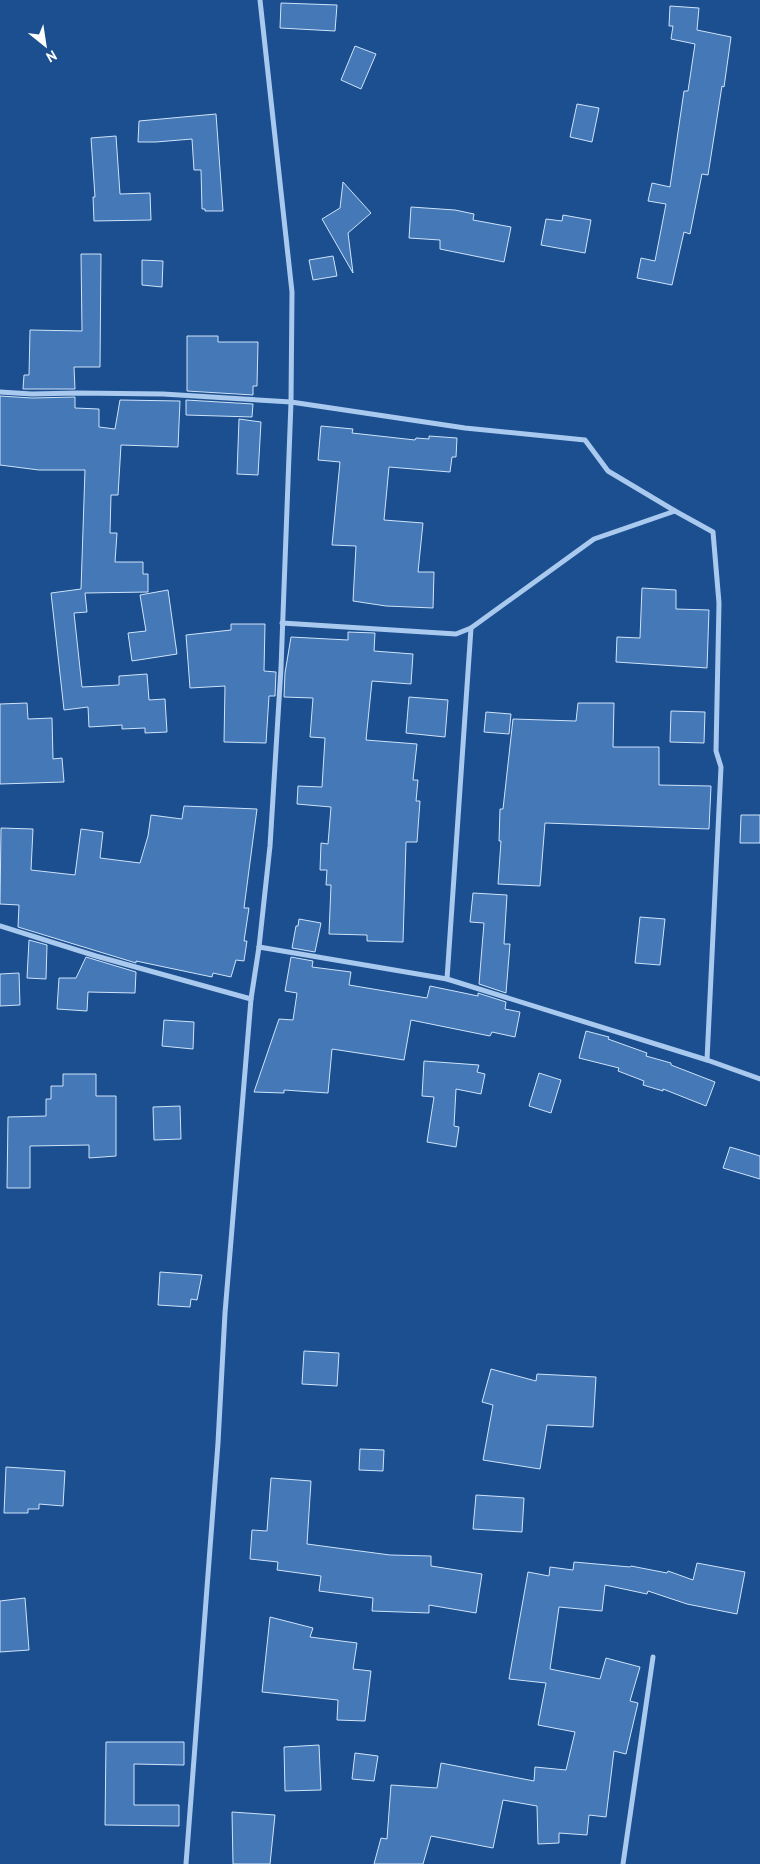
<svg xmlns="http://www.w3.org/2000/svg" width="760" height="1864" viewBox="0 0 760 1864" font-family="'PT Sans',sans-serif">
<rect width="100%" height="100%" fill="#1b4f8f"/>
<g fill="#4478b7" stroke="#cfe3fa">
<path d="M281 3 337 5 335 31 280 28Z"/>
<path d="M670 6 699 8 697 30 731 37 724 87 722 86 708 175 702 174 690 234 684 232 672 285 637 278 641 258 655 261 666 204 648 201 652 183 670 187 684 91H688L695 44 671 39 673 26H669Z"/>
<path d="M355 46 376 54 361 89 341 80Z"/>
<path d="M577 104 599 108 592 142 570 137Z"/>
<path d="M216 114 223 211H205V209H202L201 170H194L192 139 156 142H138L139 121Z"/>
<path d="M116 136 120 194 150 193 151 220 94 221 93 197H95L91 138Z"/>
<path d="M343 182 371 213 348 233 353 273 322 219 340 208Z"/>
<path d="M411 207 455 210 474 214 473 220 511 227 504 262 440 249V240L409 238Z"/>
<path d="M563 215 591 220 585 253 541 245 546 219 562 221Z"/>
<path d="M81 254H101L100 367H74L75 389H23L24 375H29L30 330 82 331Z"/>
<path d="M333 256 337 276 313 280 309 260Z"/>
<path d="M142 260 163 261 162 287 142 285Z"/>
<path d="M187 336H218V342H258L257 386H253V395L187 391Z"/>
<path d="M0 396 32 398 75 397V408L99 409V427L115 429 120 400 180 401 178 447 121 445 118 495H111L110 533H117L115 562H143V574H148V592L85 593 87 612 74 613 82 687 119 685V676L147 674 149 700 165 699 167 732 145 733V728L122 729V725L89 727 88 707 64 710 51 593 81 589 85 470H39L0 465Z"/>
<path d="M186 400 253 404 252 417 186 415Z"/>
<path d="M239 419 261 422 258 475 237 474Z"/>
<path d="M321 426 353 429 352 433 415 440 416 438 429 439V436L457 438 456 457H452L450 472 389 467 384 520 423 523 418 572H434L433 608 386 606 353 601 356 546 332 545 340 462 318 460Z"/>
<path d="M642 588 676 590V609L709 610 707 668 616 662 617 637 640 638Z"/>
<path d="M168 590 177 654 132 661 128 633 146 631 140 595Z"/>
<path d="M231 624H265L264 671 276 672 275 696H269L266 743 224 742 225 686 190 688 186 635 231 630Z"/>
<path d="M348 632 375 633 374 651 413 654 411 684 372 681 366 740 417 744 413 780H418L416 801H420L417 842H406L403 942 367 941V935L329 934 331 885H326L327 870H320L321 843 328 844 331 807 297 804 298 786 322 787 325 738 310 737 313 698 284 697 285 673 291 637 348 640Z"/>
<path d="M409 697 448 700 445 737 406 733Z"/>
<path d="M27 703 28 719 52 718 53 759 62 758 64 782 0 784V704Z"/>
<path d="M578 703H614L613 747H659V785L711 786 709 829 545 823 540 886 498 884 501 841H499L500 809H503L513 719 576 721Z"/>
<path d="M671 711 705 712 704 743 670 742Z"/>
<path d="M486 712 511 714 509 734 484 732Z"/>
<path d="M184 806 257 809 244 908H249L244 941H247L244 961 236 960 231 977 213 973 212 977 136 961V963L18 927 19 905 0 904 1 828 33 829 31 870 75 875 81 829 103 832 100 858 140 863 148 836 151 815 182 819Z"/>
<path d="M741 815H760V843H740Z"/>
<path d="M473 893 507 895 504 944H510L506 993 479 984 484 923 470 922Z"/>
<path d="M640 917 665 919 660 965 635 963Z"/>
<path d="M299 919 321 923 315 952 292 948 296 926H298Z"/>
<path d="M29 940 47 945 46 979 27 978Z"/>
<path d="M86 957 136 972 135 993 88 992 87 1011 57 1009 59 978H76Z"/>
<path d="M291 957 313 961 312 967 351 972 349 985 427 998 430 986 478 996V993L506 1002 505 1009 520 1012 515 1037 492 1032 490 1036 411 1020 404 1060 332 1049 328 1093 284 1090V1093L254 1092 279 1019 293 1020 297 993 285 991Z"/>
<path d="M19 973 20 1005 0 1006V974Z"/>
<path d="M164 1020 194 1022 193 1049 162 1046Z"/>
<path d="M586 1031 609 1037 608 1039 647 1053 646 1056 671 1063V1065L715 1082 706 1106 663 1089V1091L643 1085 644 1081 618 1071 619 1068 579 1058Z"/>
<path d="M424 1061 479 1065 477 1072 485 1074 481 1094 456 1089 454 1126 459 1127 456 1147 427 1142 434 1097 422 1096Z"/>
<path d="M539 1073 561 1080 551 1113 529 1106Z"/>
<path d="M63 1074H96V1096H116V1156L89 1158V1145L30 1146V1188H7L8 1117 46 1116V1099H51V1086H63Z"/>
<path d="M180 1106 181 1139 154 1140 153 1107Z"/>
<path d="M730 1147 760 1156V1179L723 1168Z"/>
<path d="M160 1272 202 1275 197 1300 191 1299 190 1307 158 1305Z"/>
<path d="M304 1351 339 1353 337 1386 302 1384Z"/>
<path d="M491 1369 536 1381 537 1374 596 1377 593 1427 547 1425 540 1469 483 1460 493 1405 482 1402Z"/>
<path d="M360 1449 384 1450 383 1471 359 1470Z"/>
<path d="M6 1467 65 1471 63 1506 39 1504V1509H28V1513H4Z"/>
<path d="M271 1478 311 1481 307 1544 390 1555 431 1556V1566L482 1574 476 1613 429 1605V1613L372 1611 373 1598 319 1591 321 1576 277 1570 278 1562 250 1559 252 1530 267 1531Z"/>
<path d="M476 1495 524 1498 522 1532 473 1529Z"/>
<path d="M574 1562 630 1567 631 1566 667 1573 668 1571 693 1580 697 1563 745 1572 737 1614 687 1604 648 1591 647 1594 605 1585 602 1611 559 1607 550 1669 600 1679 606 1658 640 1667 630 1701 638 1703 626 1754 614 1751 606 1817 589 1815 587 1835 559 1833V1843L538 1844 537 1806 503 1800 493 1848 431 1836 423 1864H374L381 1838 387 1839 391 1785 437 1788 441 1763 534 1781 535 1767 566 1770 575 1732 538 1725 546 1683 509 1679 528 1572 549 1576 550 1567 573 1570Z"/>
<path d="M25 1598 29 1650 0 1652V1601Z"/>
<path d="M270 1617 313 1628 310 1637 357 1643 353 1669 371 1671 365 1721 337 1720 338 1700 262 1692Z"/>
<path d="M106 1742H184V1765L134 1764V1805H179V1826L105 1825Z"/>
<path d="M319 1745 321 1790 285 1791 284 1747Z"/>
<path d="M355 1753 378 1756 374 1781 352 1779Z"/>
<path d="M232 1812 275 1815 270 1864H233Z"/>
</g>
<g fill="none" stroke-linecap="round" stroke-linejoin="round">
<g stroke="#a9c9ee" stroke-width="5">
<path d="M0 392 32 394 77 393 163 394 291 402 465 428 585 440 608 471 675 511 594 539 471 628 456 634 282 623"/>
<path d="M675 511 713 532 719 603 716 751 721 767 707 1060"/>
<path d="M0 926 96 956 251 999"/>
<path d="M259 947 447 979 707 1060 760 1079"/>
<path d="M447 979 471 628"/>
<path d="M186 1864 218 1443 225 1313 251 999 259 947 270 846 281 668 291 402 292 292 260 0"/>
<path d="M623 1864 653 1657"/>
</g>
</g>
<g transform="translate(45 45) rotate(150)" stroke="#1b4f8f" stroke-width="4" paint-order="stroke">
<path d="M0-4L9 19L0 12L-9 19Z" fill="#ffffff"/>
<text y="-8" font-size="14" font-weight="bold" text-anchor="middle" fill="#ffffff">N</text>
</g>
</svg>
